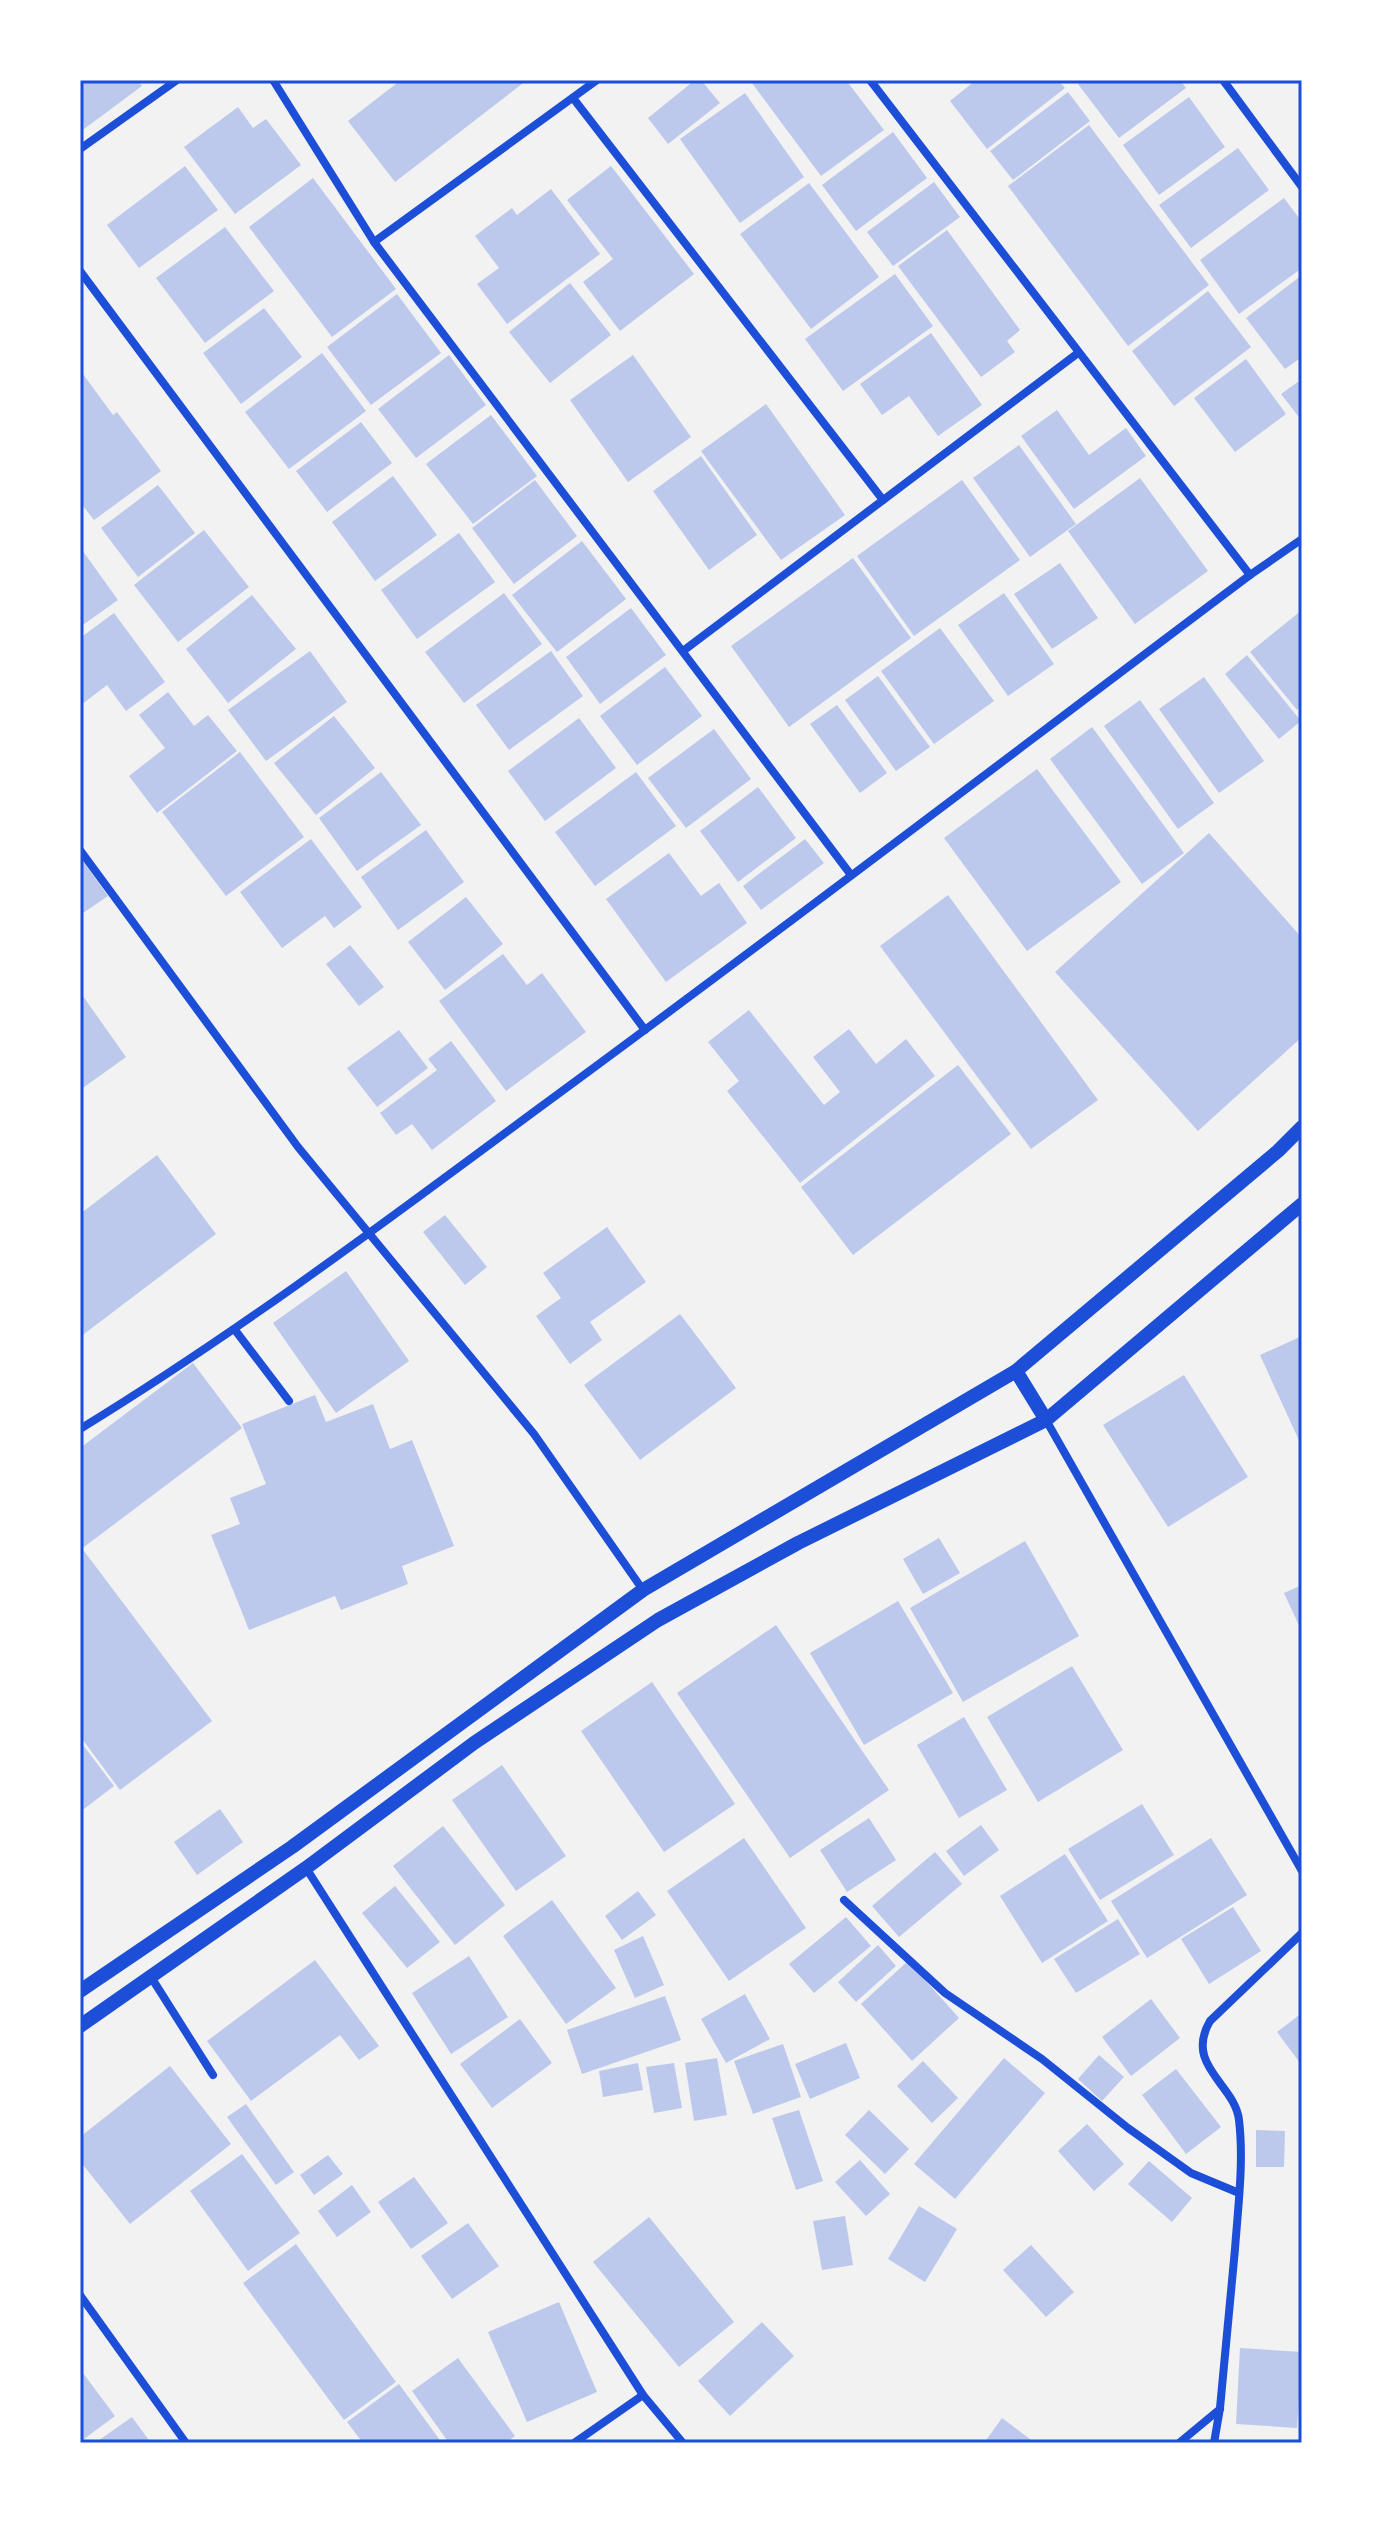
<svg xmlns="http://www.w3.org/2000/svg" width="1382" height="2523" viewBox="0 0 1382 2523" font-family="Figtree,sans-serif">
<rect width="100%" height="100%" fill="#f2f2f2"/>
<g fill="#bdc9ec">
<path d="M80 80H137L142 86 80 132Z"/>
<path d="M401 80H527L395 182 348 121Z"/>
<path d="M695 80H701L720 103 668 144 648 118Z"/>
<path d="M755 80H783L786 83 791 80H846L884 130 821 176 752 83Z"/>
<path d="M976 80H1058L1065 88 987 149 950 101Z"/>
<path d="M1083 80H1180L1186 88 1119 138 1078 84Z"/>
<path d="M1068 92 1090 121 1013 180 990 151Z"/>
<path d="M745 93 804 177 740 223 680 139Z"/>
<path d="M1189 97 1225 147 1159 195 1123 145Z"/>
<path d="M238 107 253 128 266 119 301 165 235 214 184 147Z"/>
<path d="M1089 125 1209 285 1128 346 1008 186Z"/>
<path d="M893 132 927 178 856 231 822 185Z"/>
<path d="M1238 148 1269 190 1191 248 1159 205Z"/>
<path d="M185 166 218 210 139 268 107 225Z"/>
<path d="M611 166 694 274 620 331 583 282 613 259 567 200Z"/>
<path d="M313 178 396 289 332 337 249 227Z"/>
<path d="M934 182 960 217 893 266 867 232Z"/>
<path d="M809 183 879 277 811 329 740 234Z"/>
<path d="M551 189 600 254 507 324 477 284 499 268 475 236 512 208 517 215Z"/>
<path d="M1284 198 1302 222V268L1239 314 1200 260Z"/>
<path d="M225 227 274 291 205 343 156 278Z"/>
<path d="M947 230 1020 330 1007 341 1015 352 981 377 898 266Z"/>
<path d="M895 274 933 326 843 391 805 339Z"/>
<path d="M1302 275V357L1285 369 1246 318Z"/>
<path d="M570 283 611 335 550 383 509 332Z"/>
<path d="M1208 291 1251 347 1174 406 1132 351Z"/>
<path d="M397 294 441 353 371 405 327 347Z"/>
<path d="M264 308 302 357 241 404 203 353Z"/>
<path d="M931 333 982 405 938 436 909 396 882 415 860 384Z"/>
<path d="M322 353 366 411 289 469 245 412Z"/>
<path d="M449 355 486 405 416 458 378 409Z"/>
<path d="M633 355 691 437 628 482 570 400Z"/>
<path d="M1246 359 1286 414 1235 452 1194 398Z"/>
<path d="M80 370 113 415 117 412 161 471 94 520 80 502Z"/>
<path d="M1302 379V414L1299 417 1281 394Z"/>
<path d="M766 404 845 515 781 560 701 451Z"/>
<path d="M1057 410 1089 455 1126 428 1146 456 1074 509 1021 436Z"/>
<path d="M491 415 537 476 473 524 426 464Z"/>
<path d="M361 422 392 463 327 512 296 471Z"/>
<path d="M1019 445 1076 524 1030 557 973 478Z"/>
<path d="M701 456 757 535 709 570 653 491Z"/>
<path d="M393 476 437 535 375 581 332 522Z"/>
<path d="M1140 478 1208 571 1135 624 1068 531Z"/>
<path d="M535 480 577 536 514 584 472 528Z"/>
<path d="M962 480 1020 560 914 636 857 556Z"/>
<path d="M158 485 195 533 138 577 101 528Z"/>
<path d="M204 530 249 587 178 642 134 585Z"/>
<path d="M459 533 495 582 417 639 381 590Z"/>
<path d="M582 541 626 599 557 652 512 595Z"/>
<path d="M80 547 118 600 80 627Z"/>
<path d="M853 558 911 638 789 727 731 646Z"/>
<path d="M1060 563 1098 618 1052 649 1014 594Z"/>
<path d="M504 593 542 644 464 703 425 652Z"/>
<path d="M1004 593 1054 664 1008 696 958 625Z"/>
<path d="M252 595 296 649 228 703 186 649Z"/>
<path d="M631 608 666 655 600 704 566 657Z"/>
<path d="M1302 610V705L1297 710 1250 652Z"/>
<path d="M114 613 165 682 126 711 107 685 81 705 80 703V638Z"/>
<path d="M940 628 994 701 934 744 881 671Z"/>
<path d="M310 651 347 702 266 761 228 710Z"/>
<path d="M551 651 583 696 509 750 476 705Z"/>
<path d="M1247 655 1301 721 1279 739 1225 674Z"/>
<path d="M665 667 702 716 637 765 600 716Z"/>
<path d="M878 676 930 747 896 771 845 700Z"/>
<path d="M1204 677 1264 761 1219 793 1159 709Z"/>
<path d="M168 692 194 726 208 715 237 751 157 813 129 776 165 748 139 715Z"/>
<path d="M1140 700 1214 803 1178 829 1104 726Z"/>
<path d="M837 705 887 773 860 793 810 724Z"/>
<path d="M334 716 375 768 316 815 274 763Z"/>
<path d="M579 718 616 768 545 821 508 771Z"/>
<path d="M1092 727 1184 853 1142 884 1050 759Z"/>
<path d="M714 729 751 779 686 828 648 778Z"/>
<path d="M240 752 304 837 226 896 162 812Z"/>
<path d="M1037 769 1121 882 1027 951 944 838Z"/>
<path d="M381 772 421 825 357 871 319 818Z"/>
<path d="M636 772 676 826 595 886 555 832Z"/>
<path d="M758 787 796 838 738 882 700 831Z"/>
<path d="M426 830 464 882 398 930 361 877Z"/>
<path d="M1209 833 1302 938V1037L1198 1131 1055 972Z"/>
<path d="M311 839 362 907 334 928 325 916 282 948 240 892Z"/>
<path d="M805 839 824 863 761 910 743 886Z"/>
<path d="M669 853 701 896 719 883 747 923 666 982 606 899Z"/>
<path d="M80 857 108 896 80 915Z"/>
<path d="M948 895 1098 1100 1031 1149 880 946Z"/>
<path d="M466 897 503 944 445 990 408 942Z"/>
<path d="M350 945 384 987 359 1006 326 964Z"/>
<path d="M503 954 527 985 542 973 586 1032 506 1091 439 1001Z"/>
<path d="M80 992 126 1057 80 1090Z"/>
<path d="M749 1010 824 1105 840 1092 813 1057 849 1029 876 1064 906 1039 935 1076 800 1183 727 1091 739 1081 708 1042Z"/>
<path d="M399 1030 428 1068 377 1107 347 1068Z"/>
<path d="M451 1041 496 1101 432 1150 412 1124 396 1135 380 1113 437 1070 428 1059Z"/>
<path d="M958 1065 1011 1134 853 1255 801 1187Z"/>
<path d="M157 1155 216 1234 80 1337V1214Z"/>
<path d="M445 1215 487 1267 465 1285 423 1232Z"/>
<path d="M607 1227 646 1282 590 1322 602 1340 570 1364 536 1316 561 1298 543 1273Z"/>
<path d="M346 1271 409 1361 336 1413 273 1323Z"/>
<path d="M680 1314 736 1388 640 1460 584 1385Z"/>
<path d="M1302 1336V1447L1260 1355Z"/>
<path d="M193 1363 242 1428 80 1550V1448Z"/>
<path d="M1184 1375 1248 1477 1168 1527 1103 1425Z"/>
<path d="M315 1395 326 1422 373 1404 390 1449 412 1440 454 1546 402 1566 408 1584 341 1610 335 1596 249 1630 211 1535 240 1524 230 1498 266 1484 242 1424Z"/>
<path d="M939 1538 960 1573 923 1594 903 1559Z"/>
<path d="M1025 1541 1079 1636 963 1702 910 1608Z"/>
<path d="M84 1551 212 1721 120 1790 80 1736V1554Z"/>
<path d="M1302 1585V1632L1284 1593Z"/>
<path d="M898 1601 953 1693 864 1745 810 1653Z"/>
<path d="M776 1625 889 1790 790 1858 677 1693Z"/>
<path d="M1072 1666 1123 1750 1038 1802 987 1717Z"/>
<path d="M652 1682 735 1804 664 1852 581 1731Z"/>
<path d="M964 1717 1007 1790 959 1818 917 1745Z"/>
<path d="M80 1741 114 1786 80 1812Z"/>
<path d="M502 1765 566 1856 516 1891 452 1800Z"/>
<path d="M1142 1804 1174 1855 1100 1900 1068 1849Z"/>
<path d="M220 1809 243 1842 197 1875 174 1842Z"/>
<path d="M869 1818 896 1860 847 1892 820 1850Z"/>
<path d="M981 1825 999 1850 964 1876 946 1851Z"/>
<path d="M443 1826 505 1905 455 1945 393 1866Z"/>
<path d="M744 1838 806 1928 729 1981 667 1891Z"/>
<path d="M1211 1838 1247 1895 1147 1958 1111 1901Z"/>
<path d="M935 1852 962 1884 899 1937 872 1906Z"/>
<path d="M1065 1854 1108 1921 1042 1963 1000 1896Z"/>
<path d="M395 1886 440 1942 407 1968 362 1913Z"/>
<path d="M638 1891 656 1915 622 1940 605 1916Z"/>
<path d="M552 1900 616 1988 566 2024 503 1936Z"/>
<path d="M1233 1907 1261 1951 1209 1984 1181 1939Z"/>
<path d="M846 1917 871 1946 814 1993 789 1964Z"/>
<path d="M1118 1919 1140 1954 1076 1993 1054 1959Z"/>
<path d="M643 1936 664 1985 635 1998 614 1950Z"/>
<path d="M878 1945 896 1966 856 2002 838 1982Z"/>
<path d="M469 1956 508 2017 451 2054 412 1993Z"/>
<path d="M315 1960 379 2046 359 2060 340 2035 251 2101 207 2041Z"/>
<path d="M908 1961 959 2018 912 2061 861 2004Z"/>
<path d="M745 1994 770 2039 726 2063 701 2019Z"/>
<path d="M665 1996 681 2040 582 2074 567 2030Z"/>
<path d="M1151 1999 1180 2038 1131 2076 1102 2037Z"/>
<path d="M1302 2013V2062L1300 2063 1277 2032Z"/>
<path d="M520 2019 552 2063 492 2108 460 2064Z"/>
<path d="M846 2043 860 2078 810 2099 795 2064Z"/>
<path d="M783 2044 801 2097 753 2114 734 2061Z"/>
<path d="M1099 2055 1124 2077 1102 2101 1078 2079Z"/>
<path d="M717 2058 727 2115 694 2121 685 2063Z"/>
<path d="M1004 2058 1045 2093 955 2199 914 2164Z"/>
<path d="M923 2061 958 2098 932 2123 897 2086Z"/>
<path d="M638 2063 643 2090 603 2097 599 2071Z"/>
<path d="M674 2063 682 2108 654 2113 646 2067Z"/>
<path d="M170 2066 231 2144 130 2224 80 2161V2137Z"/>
<path d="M1176 2069 1221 2127 1186 2154 1142 2095Z"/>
<path d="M246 2104 294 2172 276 2185 227 2117Z"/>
<path d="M799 2110 823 2181 796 2190 772 2118Z"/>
<path d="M869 2110 909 2149 885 2174 845 2135Z"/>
<path d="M1087 2124 1124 2164 1094 2191 1058 2151Z"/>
<path d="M1256 2130 1285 2131 1284 2167H1256Z"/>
<path d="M242 2154 300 2233 248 2271 190 2191Z"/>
<path d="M328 2155 343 2174 314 2195 300 2175Z"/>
<path d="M860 2160 890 2194 866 2216 835 2182Z"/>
<path d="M1149 2161 1192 2198 1172 2222 1128 2184Z"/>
<path d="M414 2177 448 2223 411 2249 378 2202Z"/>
<path d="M352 2185 371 2212 337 2237 318 2211Z"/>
<path d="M919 2206 957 2229 925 2282 888 2259Z"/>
<path d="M845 2216 853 2265 822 2270 813 2221Z"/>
<path d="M649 2217 734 2322 679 2367 593 2262Z"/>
<path d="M468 2223 499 2266 452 2299 421 2256Z"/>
<path d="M296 2244 396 2382 344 2420 243 2283Z"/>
<path d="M1031 2245 1074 2292 1046 2317 1003 2270Z"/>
<path d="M559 2302 597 2392 527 2422 488 2332Z"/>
<path d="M762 2322 794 2356 730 2416 698 2381Z"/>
<path d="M1240 2348 1302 2352 1297 2428 1236 2424Z"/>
<path d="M458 2358 515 2436 505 2443H449L412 2391Z"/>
<path d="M80 2369 115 2416 80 2442Z"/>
<path d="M399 2384 442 2443H363L347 2422Z"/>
<path d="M132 2417 151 2443H95Z"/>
<path d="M1002 2418 1035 2443H984Z"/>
</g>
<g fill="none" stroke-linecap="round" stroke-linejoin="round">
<g stroke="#1d4ed8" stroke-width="8">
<path d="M273 80 374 242 851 875"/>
<path d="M870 80 1250 575"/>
<path d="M1223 80 1302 187"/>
<path d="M573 98 883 500"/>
<path d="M80 149 177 80"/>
<path d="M374 242 597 80"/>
<path d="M80 271 645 1030"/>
<path d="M683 651 1078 353"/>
<path d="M80 850 298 1147 534 1434 643 1590"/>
<path d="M235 1330 289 1401"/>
<path d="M1046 1420 1302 1871"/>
<path d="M80 1429C240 1331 389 1219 539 1108 778 933 1013 753 1250 575L1302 539"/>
<path d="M306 1868 643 2395 683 2443"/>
<path d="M844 1900 945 1993 1042 2059 1128 2128 1191 2173 1239 2193"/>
<path d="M151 1977 213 2075"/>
<path d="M80 2295 186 2443"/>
<path d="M574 2443 643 2395"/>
<path d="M1179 2443 1220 2409"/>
<path d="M1214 2443 1220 2408C1225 2355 1230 2302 1235 2249 1238 2207 1244 2162 1239 2120 1235 2084 1184 2066 1210 2021L1302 1933"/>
</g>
<g stroke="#1d4ed8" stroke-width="14">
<path d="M1016 1371 1046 1420"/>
<path d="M80 1991 292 1847 643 1590 1016 1371 1278 1151 1302 1127"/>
<path d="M80 2026 306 1868 474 1743 658 1620 798 1543 1046 1420 1302 1204"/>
</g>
</g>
<rect width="1382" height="2523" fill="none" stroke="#ffffff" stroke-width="164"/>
<rect x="82" y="82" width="1218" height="2359" fill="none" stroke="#1d4ed8" stroke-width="3"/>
</svg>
